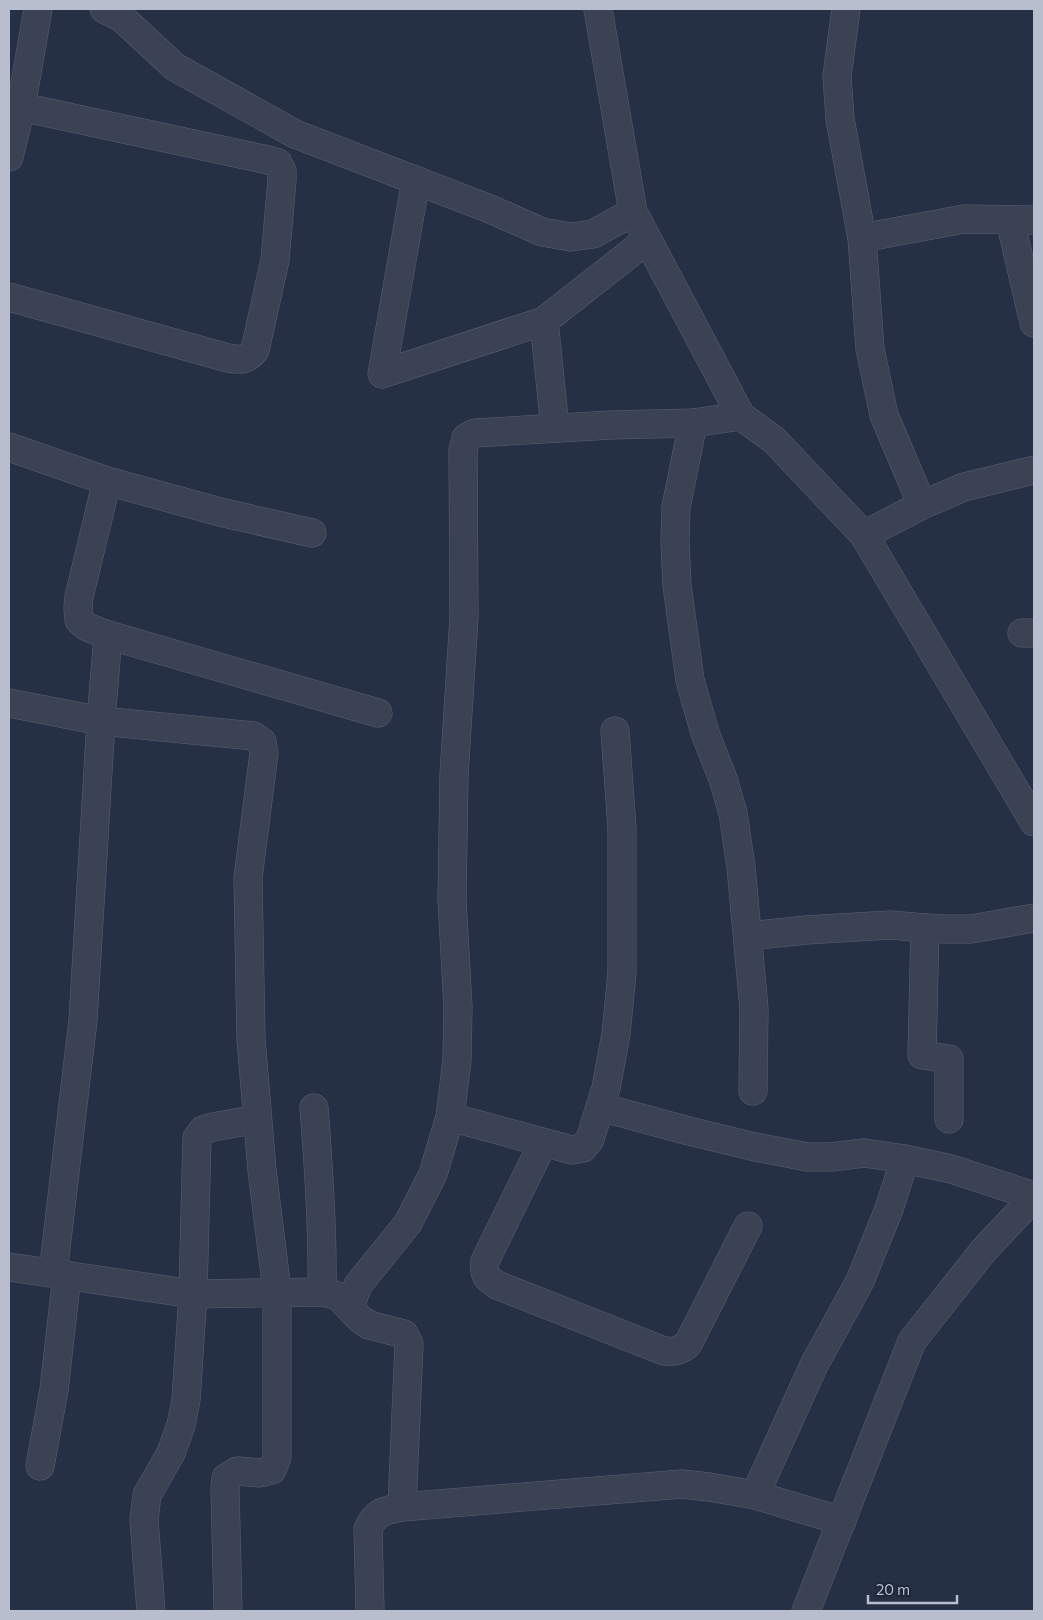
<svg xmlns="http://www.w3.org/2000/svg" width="1043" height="1620" viewBox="0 0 1043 1620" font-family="Commissioner,sans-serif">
<rect width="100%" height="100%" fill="#263045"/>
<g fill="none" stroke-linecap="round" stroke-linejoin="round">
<defs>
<g id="minor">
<path d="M104 9 122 18 175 67 295 134 490 209 542 232 571 237 593 234 633 212"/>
<path d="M598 9 633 212 741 416 774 440 864 535 1034 822"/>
<path d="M846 9 837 76 840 119 862 238 964 219 1034 220"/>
<path d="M9 157 21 107 38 9"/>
<path d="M416 180 382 374 544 321 647 240"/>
<path d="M1010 220 1034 323"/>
<path d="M862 238 870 349 884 415 922 505 864 535"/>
<path d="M9 297 228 358C241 360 246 361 255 350L275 260 282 180V171L278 163 268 160 21 107"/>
<path d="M544 321 555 428"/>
<path d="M693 423 676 507 675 543 677 585 690 680 705 733 723 779 733 813 741 867 754 1009 753 1091"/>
<path d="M9 447 107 481 220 512 312 533"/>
<path d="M107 481 79 597 78 608 79 620 87 627 108 635 378 713"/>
<path d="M922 505 964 487 1034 470"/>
<path d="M1022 633H1034"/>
<path d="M9 703 101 721 254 736 262 742 264 753 248 878 251 1039 262 1170 277 1291V1457L272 1470 260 1473 237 1471 226 1478 225 1489 228 1611"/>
<path d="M748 936 806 930 890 925 925 928"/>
<path d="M600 1107 689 1131 755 1147 807 1157H831L864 1153 905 1159 951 1169 1034 1196"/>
<path d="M314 1108C319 1170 323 1230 322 1292"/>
<path d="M450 1117 572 1150 583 1148 590 1139 606 1088 616 1034 622 973V828L615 731"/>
<path d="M949 1119V1059L922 1055 925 928 945 929H971L1034 918"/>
<path d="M543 1143 485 1261C483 1274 486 1278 497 1285L664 1351C674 1352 680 1351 688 1344L748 1226"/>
<path d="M9 1267 193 1294 322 1292 338 1296 359 1318 369 1325 404 1334 409 1344 402 1507"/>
<path d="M53 1273 83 1020 101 721 108 635"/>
<path d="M350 1307 358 1285 408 1223 433 1174 450 1117 457 1060 458 1007 452 900 454 775 464 617 463 450 466 438 475 433 611 425 693 423 741 416"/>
<path d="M40 1466 54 1390 67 1275"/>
<path d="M755 1495 814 1365 860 1281 889 1209 905 1159"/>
<path d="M151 1611 144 1520 147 1495 171 1453 181 1425 186 1400 193 1294 197 1138 203 1130 213 1127 257 1119"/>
<path d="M370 1611 368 1529C376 1511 384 1511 402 1507L682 1484 709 1487 755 1495 842 1521"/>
<path d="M806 1611 912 1341 984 1250 1034 1197"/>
</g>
</defs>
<use href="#minor" stroke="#596072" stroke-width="29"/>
<use href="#minor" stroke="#3b4254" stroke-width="28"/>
</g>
<rect width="1043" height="1620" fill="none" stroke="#b9bece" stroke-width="20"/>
<path d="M868 1595v8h89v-8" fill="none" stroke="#b9bece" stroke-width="2.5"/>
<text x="876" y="1595" font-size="15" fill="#b9bece" stroke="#1f273a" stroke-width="4" paint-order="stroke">20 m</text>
</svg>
